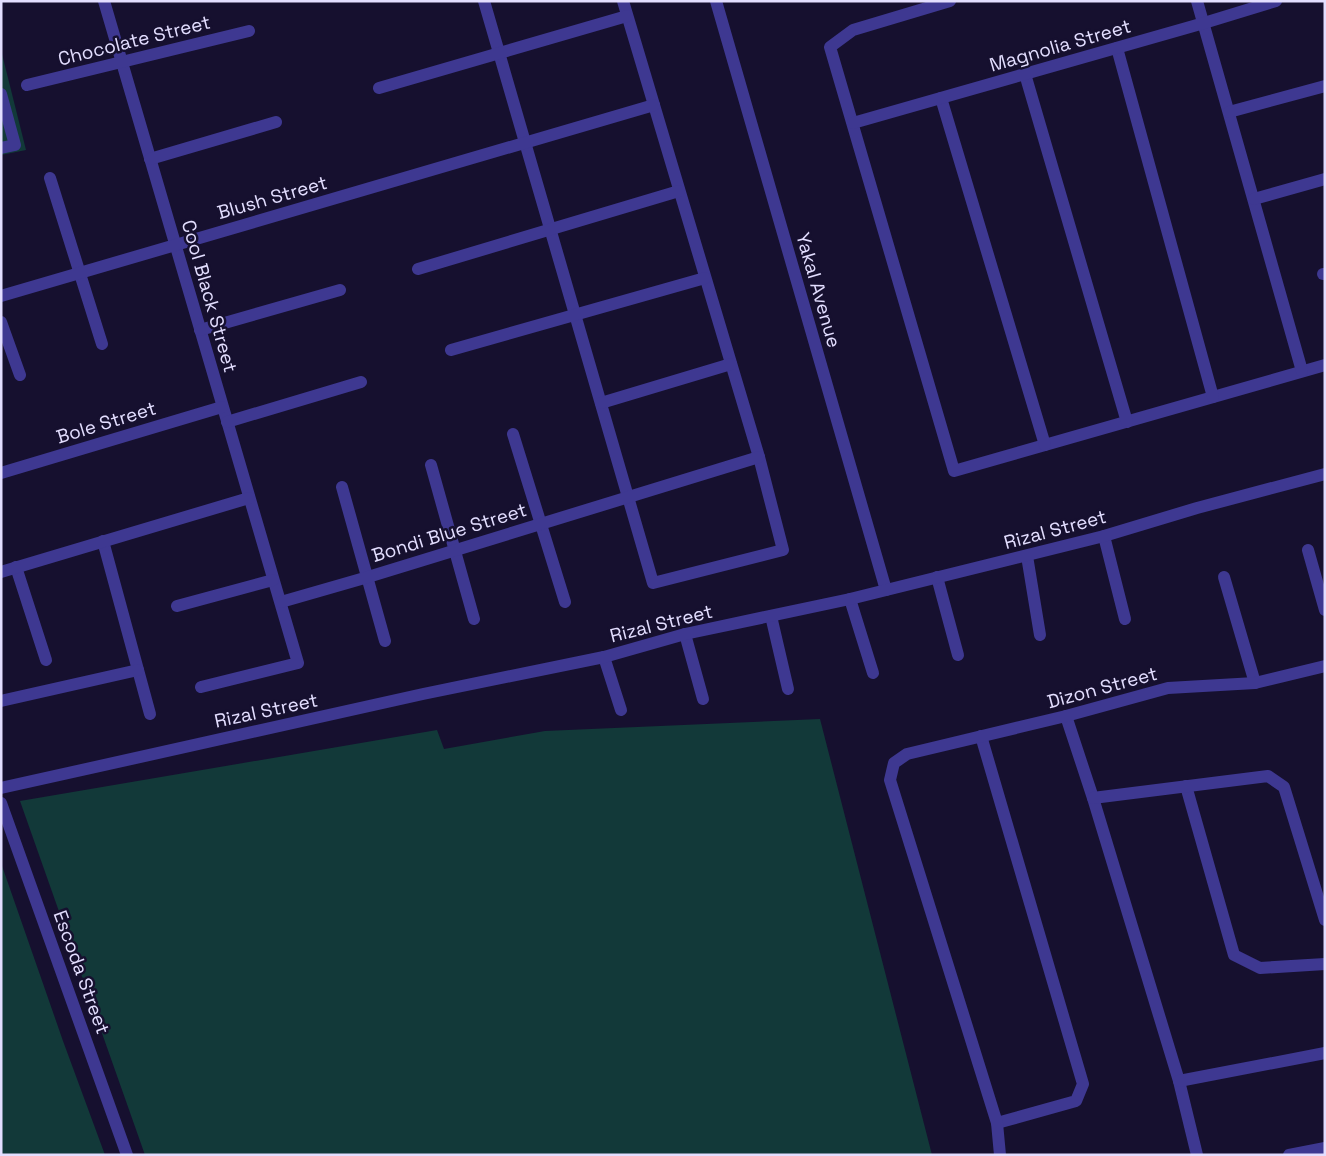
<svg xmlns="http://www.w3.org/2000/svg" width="1326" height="1156" viewBox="0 0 1326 1156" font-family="'Space Grotesk',sans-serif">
<rect width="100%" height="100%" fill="#16102f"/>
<g fill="#123939">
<path d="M1 50 26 150 1 155Z"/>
<path d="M820 719 932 1155H145L20 801 437 730 444 749 545 731Z"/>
<path d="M1 863 63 1041 105 1155H1Z"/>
</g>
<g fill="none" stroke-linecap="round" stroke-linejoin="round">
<g stroke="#3e3891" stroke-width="12">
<path d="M104 1 298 663 201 687"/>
<path d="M484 1 653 583 783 550 759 457 623 1"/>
<path d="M716 1 886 590"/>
<path d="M950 1 853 30 830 47 954 471 1325 365"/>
<path d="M1197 1 1302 371"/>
<path d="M1117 48 1213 397"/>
<path d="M1025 74 1127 422"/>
<path d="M27 85 249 31"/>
<path d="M379 88 627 16"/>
<path d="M1 94 15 145 1 148"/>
<path d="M941 98 1045 445"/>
<path d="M1229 112 1325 86"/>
<path d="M853 123 1204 23 1276 1"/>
<path d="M150 159 276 122"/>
<path d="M50 178 102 344"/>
<path d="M1254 199 1325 179"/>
<path d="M418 269 679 191"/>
<path d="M1323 274H1325"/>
<path d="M1 296 654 105"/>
<path d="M1 322 20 375"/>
<path d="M200 330 340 290"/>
<path d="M451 350 705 278"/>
<path d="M601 403 731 364"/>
<path d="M227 422 361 382"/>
<path d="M513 434 565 602"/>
<path d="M431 465 474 619"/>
<path d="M1 473 222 407"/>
<path d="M342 487 385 641"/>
<path d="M1104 536 1125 619"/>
<path d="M103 541 150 714"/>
<path d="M1308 550 1325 610"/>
<path d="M1027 556 1040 635"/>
<path d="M16 567 46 660"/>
<path d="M1 572 249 498"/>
<path d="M937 577 958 655"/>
<path d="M1224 577 1255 683"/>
<path d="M850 599 873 673"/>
<path d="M281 602 368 577 759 457"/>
<path d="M177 606 273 580"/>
<path d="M771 616 788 689"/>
<path d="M685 634 703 699"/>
<path d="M604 657 621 710"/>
<path d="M1 701 138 670"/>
<path d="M1066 716 1093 798 1179 1081 1197 1155"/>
<path d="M981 736 1083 1084 1076 1101 997 1123"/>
<path d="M1186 786 1234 955 1260 968 1325 964"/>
<path d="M1 788 423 694 604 657 685 634 850 599 1104 536 1197 508 1325 474"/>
<path d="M1093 798 1268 776 1284 787 1325 920"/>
<path d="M1 803 127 1155"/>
<path d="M1179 1081 1325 1053"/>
<path d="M1000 1155 997 1123 890 780 894 763 907 754 1066 716 1168 688 1255 683 1325 666"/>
<path d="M1289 1155 1325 1148"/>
</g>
</g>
<g text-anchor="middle" stroke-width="5" stroke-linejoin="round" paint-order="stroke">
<g font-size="19" fill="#e3deff" stroke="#16102f">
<text transform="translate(134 40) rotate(-14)" y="7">Chocolate Street</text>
<text transform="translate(1060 45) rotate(-16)" y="7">Magnolia Street</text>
<text transform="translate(272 197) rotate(-16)" y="7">Blush Street</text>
<text transform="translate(819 290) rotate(74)" y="7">Yakal Avenue</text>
<text transform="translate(210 296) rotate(74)" y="7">Cool Black Street</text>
<text transform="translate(106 422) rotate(-17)" y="7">Bole Street</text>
<text transform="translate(1055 529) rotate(-15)" y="7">Rizal Street</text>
<text transform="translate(449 532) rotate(-17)" y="7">Bondi Blue Street</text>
<text transform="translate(661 623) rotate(-14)" y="7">Rizal Street</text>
<text transform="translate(1102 687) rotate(-15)" y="7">Dizon Street</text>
<text transform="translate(266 710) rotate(-12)" y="7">Rizal Street</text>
<text transform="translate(82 972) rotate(70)" y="7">Escoda Street</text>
</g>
</g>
<rect width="1326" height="1156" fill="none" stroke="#e3deff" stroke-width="5"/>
</svg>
